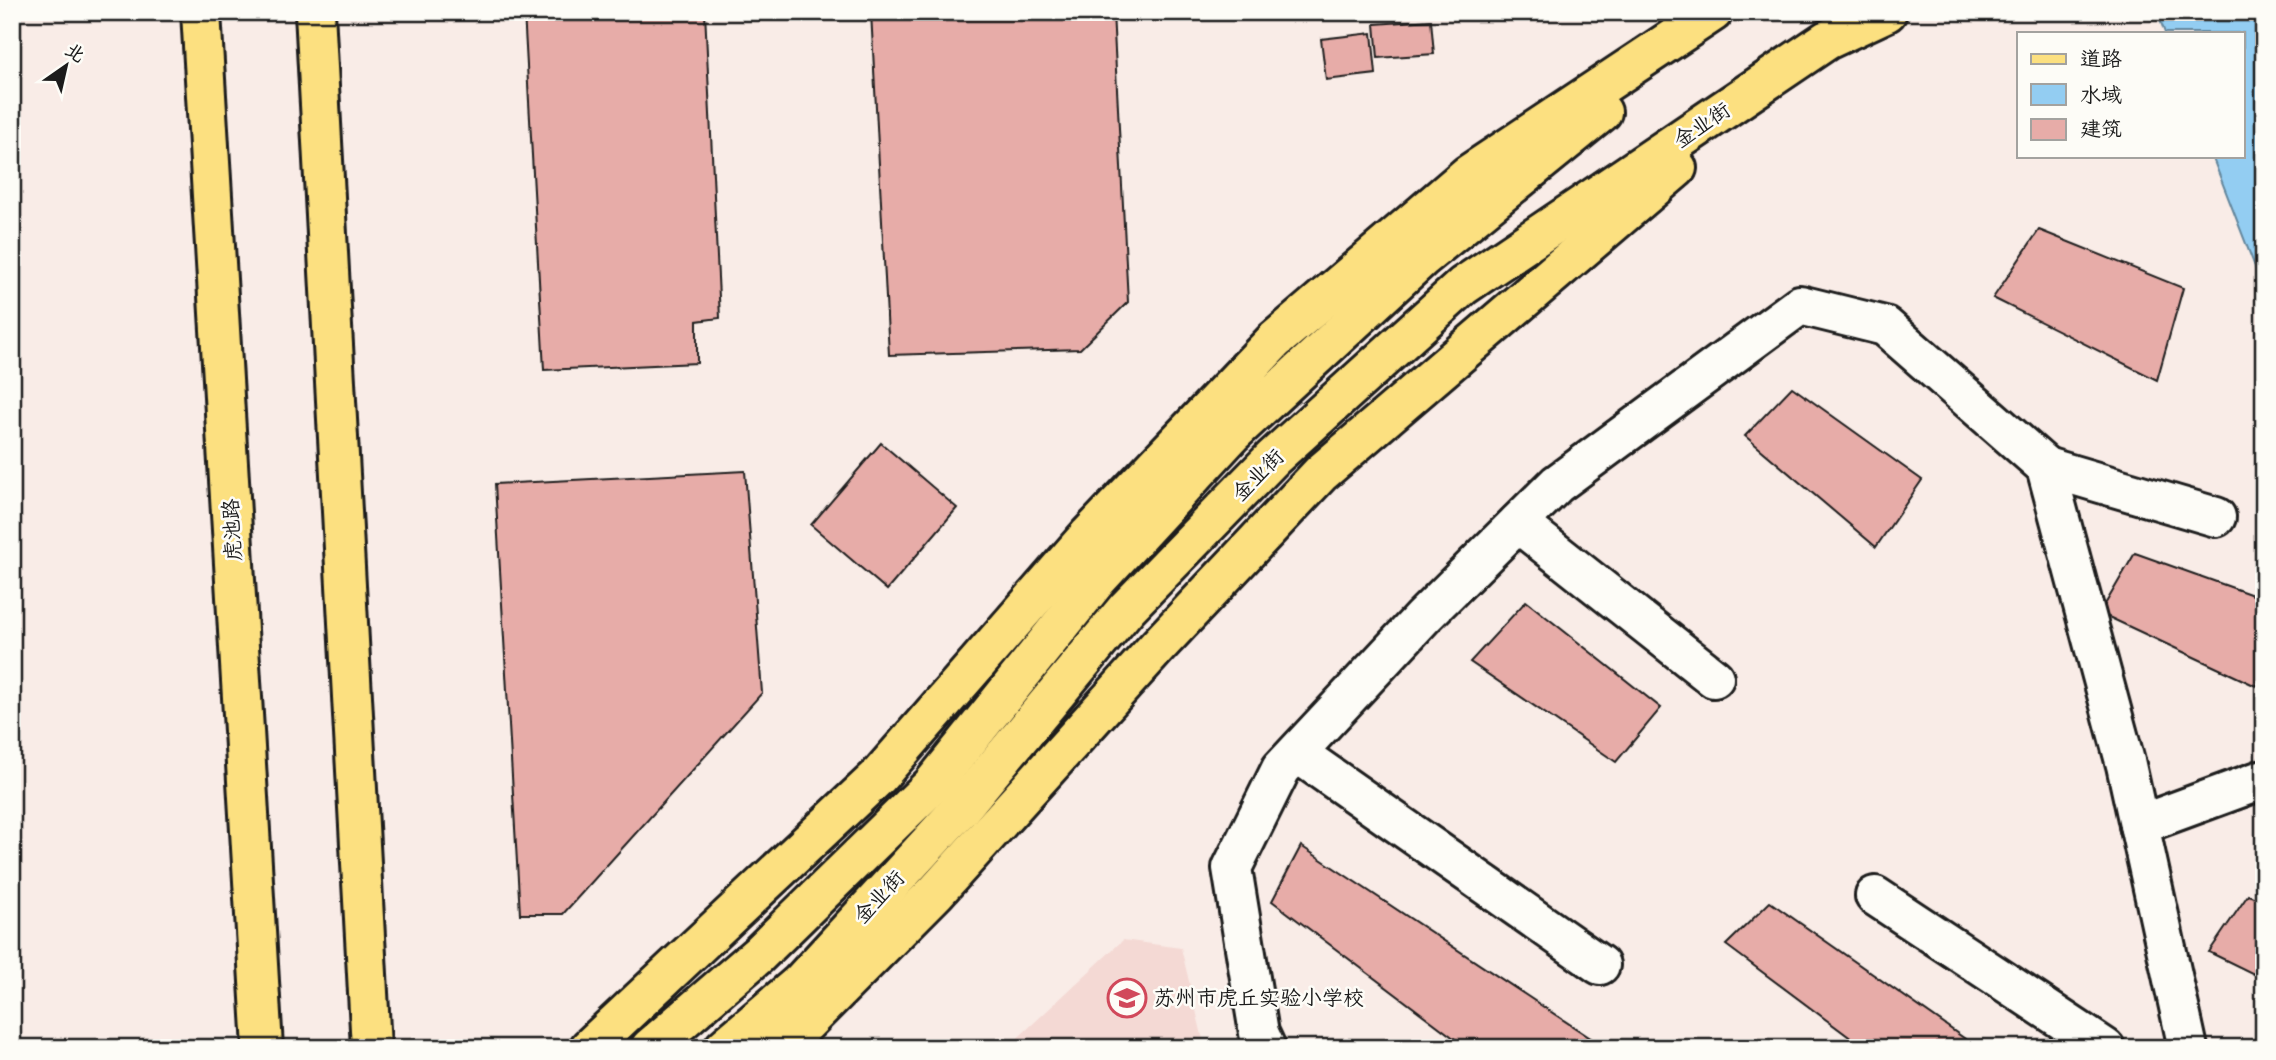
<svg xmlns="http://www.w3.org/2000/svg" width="2276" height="1060" viewBox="0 0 2276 1060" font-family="Pangolin,'LXGW WenKai TC',sans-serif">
<rect width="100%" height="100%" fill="#f9ece7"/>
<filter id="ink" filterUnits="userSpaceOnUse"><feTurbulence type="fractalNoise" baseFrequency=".0143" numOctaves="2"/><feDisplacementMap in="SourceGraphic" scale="14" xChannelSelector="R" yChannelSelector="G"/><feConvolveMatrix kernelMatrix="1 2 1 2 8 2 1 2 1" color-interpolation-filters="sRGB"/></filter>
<g filter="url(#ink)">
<path fill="#f4d9d4" d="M1123 940 1181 948 1205 1048H1007Z"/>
<path fill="#93cdf2" stroke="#63869c" stroke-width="2" d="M2157 12H2264V290L2212 156H2243V33H2165Z"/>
<g fill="#e7aca8" stroke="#1c1c1c" stroke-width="2">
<path d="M524 12H705L720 318 697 321V363L544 370Z"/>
<path d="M871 12H1113L1128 302 1080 349 889 355Z"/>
<path d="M1431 20 1434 54 1378 58 1375 24Z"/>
<path d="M1372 33 1376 74 1326 80 1321 39Z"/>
<path d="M2039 230 2183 288 2157 380 1993 298Z"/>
<path d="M1792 387 1922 480 1876 547 1745 436Z"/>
<path d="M881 443 957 508 887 590 811 525Z"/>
<path d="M745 471 762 693 563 914H520L495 484Z"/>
<path d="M2135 553 2264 599V661L2256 686 2100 613Z"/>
<path d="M1526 601 1661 708 1616 762 1470 662Z"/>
<path d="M1301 846 1601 1045 1598 1048H1467L1272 901Z"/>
<path d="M2248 895 2264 901V979L2209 952Z"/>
<path d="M1770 902 1978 1048H1864L1726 945Z"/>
</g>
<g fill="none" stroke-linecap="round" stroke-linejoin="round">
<defs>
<g id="minor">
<path d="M2046 467 2216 517"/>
<path d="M1518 523 1714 678"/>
<path d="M1297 753 1600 965"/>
<path d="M2139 825 2264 779"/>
<path d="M1875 896 2105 1048"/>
<path d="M1266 1048 1259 1033 1232 868 1281 769 1422 618 1557 484 1800 305 1885 326 2046 467 2126 765 2188 1048"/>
</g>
<g id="major">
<path d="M201 12 263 1048"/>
<path d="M315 12 371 1048"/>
<path d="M589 1048 878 777 1089 535 1275 340 1469 174 1713 12"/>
<path d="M650 1048 758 955 932 785 1097 580 1232 434 1421 259 1602 112"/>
<path d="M724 1048 800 983 961 808 1127 608 1273 458 1463 286 1827 40 1887 12"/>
<path d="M781 1048 936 892 1158 646 1321 473 1677 168"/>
</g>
</defs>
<use href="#minor" stroke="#1c1c1c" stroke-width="44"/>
<use href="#major" stroke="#1c1c1c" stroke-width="44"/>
<use href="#minor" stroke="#fdfcf7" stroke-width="38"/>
<use href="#major" stroke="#fce080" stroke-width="38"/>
</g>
</g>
<defs>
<symbol id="school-ring" viewBox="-11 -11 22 22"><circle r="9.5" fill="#fdfcf7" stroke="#d1495b" stroke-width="1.5"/><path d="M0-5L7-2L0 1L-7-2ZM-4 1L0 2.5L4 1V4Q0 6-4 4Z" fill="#d1495b"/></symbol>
</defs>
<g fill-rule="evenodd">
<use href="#school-ring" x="1105" y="976" width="44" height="44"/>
</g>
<g text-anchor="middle" stroke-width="5" stroke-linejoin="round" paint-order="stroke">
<g font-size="21" fill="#1c1c1c" stroke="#fdfcf7">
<text transform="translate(1702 125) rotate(-34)" y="7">金业街</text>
<text transform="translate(1258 475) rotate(-45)" y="7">金业街</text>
<text transform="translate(232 530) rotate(-93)" y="7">虎池路</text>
<text transform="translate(879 897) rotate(-47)" y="7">金业街</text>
</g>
<g font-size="21" fill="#1c1c1c" stroke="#fdfcf7" text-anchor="start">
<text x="1154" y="1005">苏州市虎丘实验小学校</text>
</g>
</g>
<rect width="2276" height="1060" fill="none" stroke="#fdfcf7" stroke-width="42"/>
<rect x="21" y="21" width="2234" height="1018" fill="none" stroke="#1c1c1c" stroke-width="2.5" filter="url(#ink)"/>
<rect x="2017" y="32" width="228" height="126" fill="#fdfcf7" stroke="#a3a29f" stroke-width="2"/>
<rect x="2031" y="54" width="35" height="10" fill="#fce080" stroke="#a3a29f" stroke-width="2"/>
<text x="2080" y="66" font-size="21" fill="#1c1c1c">道路</text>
<rect x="2031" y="84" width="35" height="21" fill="#93cdf2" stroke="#a3a29f" stroke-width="2"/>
<text x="2080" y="102" font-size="21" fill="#1c1c1c">水域</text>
<rect x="2031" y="119" width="35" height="21" fill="#e7aca8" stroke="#a3a29f" stroke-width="2"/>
<text x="2080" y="136" font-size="21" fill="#1c1c1c">建筑</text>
<g transform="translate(66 66) rotate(34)" stroke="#fdfcf7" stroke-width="5" paint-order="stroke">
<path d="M0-5L12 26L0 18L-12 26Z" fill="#1c1c1c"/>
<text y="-10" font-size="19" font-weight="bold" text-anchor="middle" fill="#1c1c1c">北</text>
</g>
</svg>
